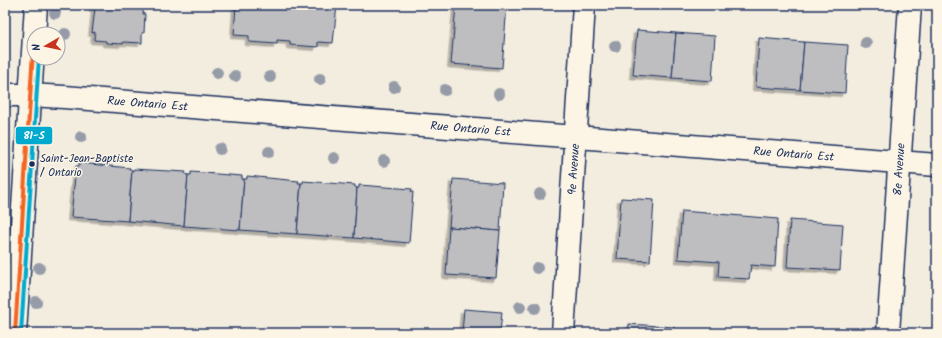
<svg xmlns="http://www.w3.org/2000/svg" width="942" height="338" viewBox="0 0 942 338" font-family="Kalam,sans-serif">
<defs>
<filter id="shadow"><feDropShadow dx="-3.5" dy="3.5" stdDeviation="0" flood-color="#0004"/></filter>
</defs>
<rect width="100%" height="100%" fill="#f3ede0"/>
<filter id="ink" filterUnits="userSpaceOnUse"><feTurbulence type="fractalNoise" baseFrequency=".025" numOctaves="2"/><feDisplacementMap in="SourceGraphic" scale="8" xChannelSelector="R" yChannelSelector="G"/><feConvolveMatrix kernelMatrix="1 2 1 2 8 2 1 2 1" color-interpolation-filters="sRGB"/></filter>
<g filter="url(#ink)">
<g fill="#bebec0" stroke="#1b2f5e" filter="url(#shadow)">
<path d="M93 5H144L143 14H145L144 33H142V43L123 42V44L106 43V41L94 40 95 32 92 33 95 8H93Z"/>
<path d="M236 5H337L333 43 318 42V47L290 45V41L277 40V44L249 42V36L234 35Z"/>
<path d="M456 5H507L502 68 451 64Z"/>
<path d="M637 30 676 33 672 78 633 75Z"/>
<path d="M676 33 715 36 712 81 672 78Z"/>
<path d="M759 38 804 42 800 90 756 87Z"/>
<path d="M804 42 848 45 845 93 800 90Z"/>
<path d="M79 163 130 168V170H132L128 221 71 217 76 166H79Z"/>
<path d="M134 169 186 172 185 174 188 175 184 226 128 221 132 170H134Z"/>
<path d="M191 172 242 176V179H244L240 230 184 226 188 175H191Z"/>
<path d="M247 176 299 181 298 183H301L297 234 240 230 244 179H247Z"/>
<path d="M453 179 503 183 500 231 449 227Z"/>
<path d="M303 181 355 185V187L357 188 354 238 297 234 301 183H303Z"/>
<path d="M359 185 412 189 411 192H413L409 243 354 238 357 188H359Z"/>
<path d="M621 198 654 200 650 261 617 259Z"/>
<path d="M682 211 778 219 775 267 751 265 749 279 718 277 719 262 678 259Z"/>
<path d="M790 220 843 224 840 270 787 267Z"/>
<path d="M449 227 500 231 496 278 446 275Z"/>
<path d="M464 309 502 312 500 333H462Z"/>
<path d="M629 324 674 327 673 333H628Z"/>
</g>
<g fill="none" stroke-linecap="round" stroke-linejoin="round">
<defs>
<g id="street">
<path id="s1" d="M5 95H29L64 97 937 165"/>
<path id="s2" d="M563 333 584 5"/>
<path id="s3" d="M888 333 910 5"/>
</g>
<path id="secondary" d="M15 333 36 5"/>
</defs>
<use href="#street" stroke="#1b2f5e" stroke-width="25"/>
<use href="#secondary" stroke="#1b2f5e" stroke-width="25"/>
<use href="#street" stroke="#fcf5e5" stroke-width="22"/>
<use href="#secondary" stroke="#fcf5e5" stroke-width="22"/>
<defs>
<path id="bus-1" d="M15 333 34 36"/>
<path id="bus-2" d="M21 333 39 58"/>
</defs>
<use href="#bus-1" stroke="#fcf5e5" stroke-width="7"/>
<use href="#bus-2" stroke="#fcf5e5" stroke-width="7"/>
<use href="#bus-1" stroke="#f26522" stroke-width="4"/>
<use href="#bus-2" stroke="#00a9ce" stroke-width="4"/>
</g>
<g fill="#969ba8">
<circle cx="55" cy="13" r="6"/>
<circle cx="65" cy="34" r="6"/>
<circle cx="866" cy="43" r="6"/>
<circle cx="615" cy="46" r="6"/>
<circle cx="217" cy="73" r="6"/>
<circle cx="235" cy="76" r="6"/>
<circle cx="270" cy="77" r="6"/>
<circle cx="320" cy="79" r="6"/>
<circle cx="394" cy="87" r="6"/>
<circle cx="445" cy="90" r="6"/>
<circle cx="499" cy="94" r="6"/>
<circle cx="81" cy="137" r="6"/>
<circle cx="220" cy="149" r="6"/>
<circle cx="269" cy="152" r="6"/>
<circle cx="334" cy="158" r="6"/>
<circle cx="384" cy="161" r="6"/>
<circle cx="540" cy="194" r="6"/>
<circle cx="39" cy="268" r="6"/>
<circle cx="537" cy="268" r="6"/>
<circle cx="36" cy="302" r="6"/>
<circle cx="520" cy="307" r="6"/>
<circle cx="535" cy="308" r="6"/>
</g>
</g>
<circle fill="#1b2f5e" stroke="#fcf5e5" stroke-width="1.5" cx="32" cy="164" r="3.5"/>
<g text-anchor="middle" stroke-width="3" stroke-linejoin="round" paint-order="stroke">
<g font-size="11" fill="#1b2f5e" stroke="#fcf5e5" text-anchor="start">
<text x="40" y="162">Saint-Jean-Baptiste<tspan x="40" dy="14">/ Ontario</tspan></text>
</g>
<g font-size="12" fill="#1b2f5e" stroke="#fcf5e5">
<text dy="4" stroke="none"><textPath href="#s1" startOffset="143">Rue Ontario Est</textPath></text>
<text dy="4" stroke="none"><textPath href="#s1" startOffset="467">Rue Ontario Est</textPath></text>
<text dy="4" stroke="none"><textPath href="#s1" startOffset="791">Rue Ontario Est</textPath></text>
<text dy="4" stroke="none"><textPath href="#s2" startOffset="164">9e Avenue</textPath></text>
<text dy="4" stroke="none"><textPath href="#s3" startOffset="164">8e Avenue</textPath></text>
</g>
</g>
<rect stroke="#fcf5e5" stroke-width="1.5" x="15" y="126" width="38" height="19" rx="4" fill="#00a9ce"/>
<g font-size="11" text-anchor="middle" font-weight="bold" fill="#fff">
<text x="34" y="139">81-S</text>
</g>
<rect width="942" height="338" fill="none" stroke="#fcf5e5" stroke-width="20"/>
<rect x="10" y="10" width="922" height="318" fill="none" stroke="#1b2f5e" stroke-width="1.5" filter="url(#ink)"/>
<g transform="translate(46 46) rotate(261)"><circle r="19" fill="#fcf5e5" stroke="#a2a6af"/>
<path d="M0-3L7 15L0 10L-7 15Z" fill="#c8321e"/>
<text y="-6" font-size="11" font-weight="bold" text-anchor="middle" fill="#1b2f5e">N</text>
</g>
</svg>
